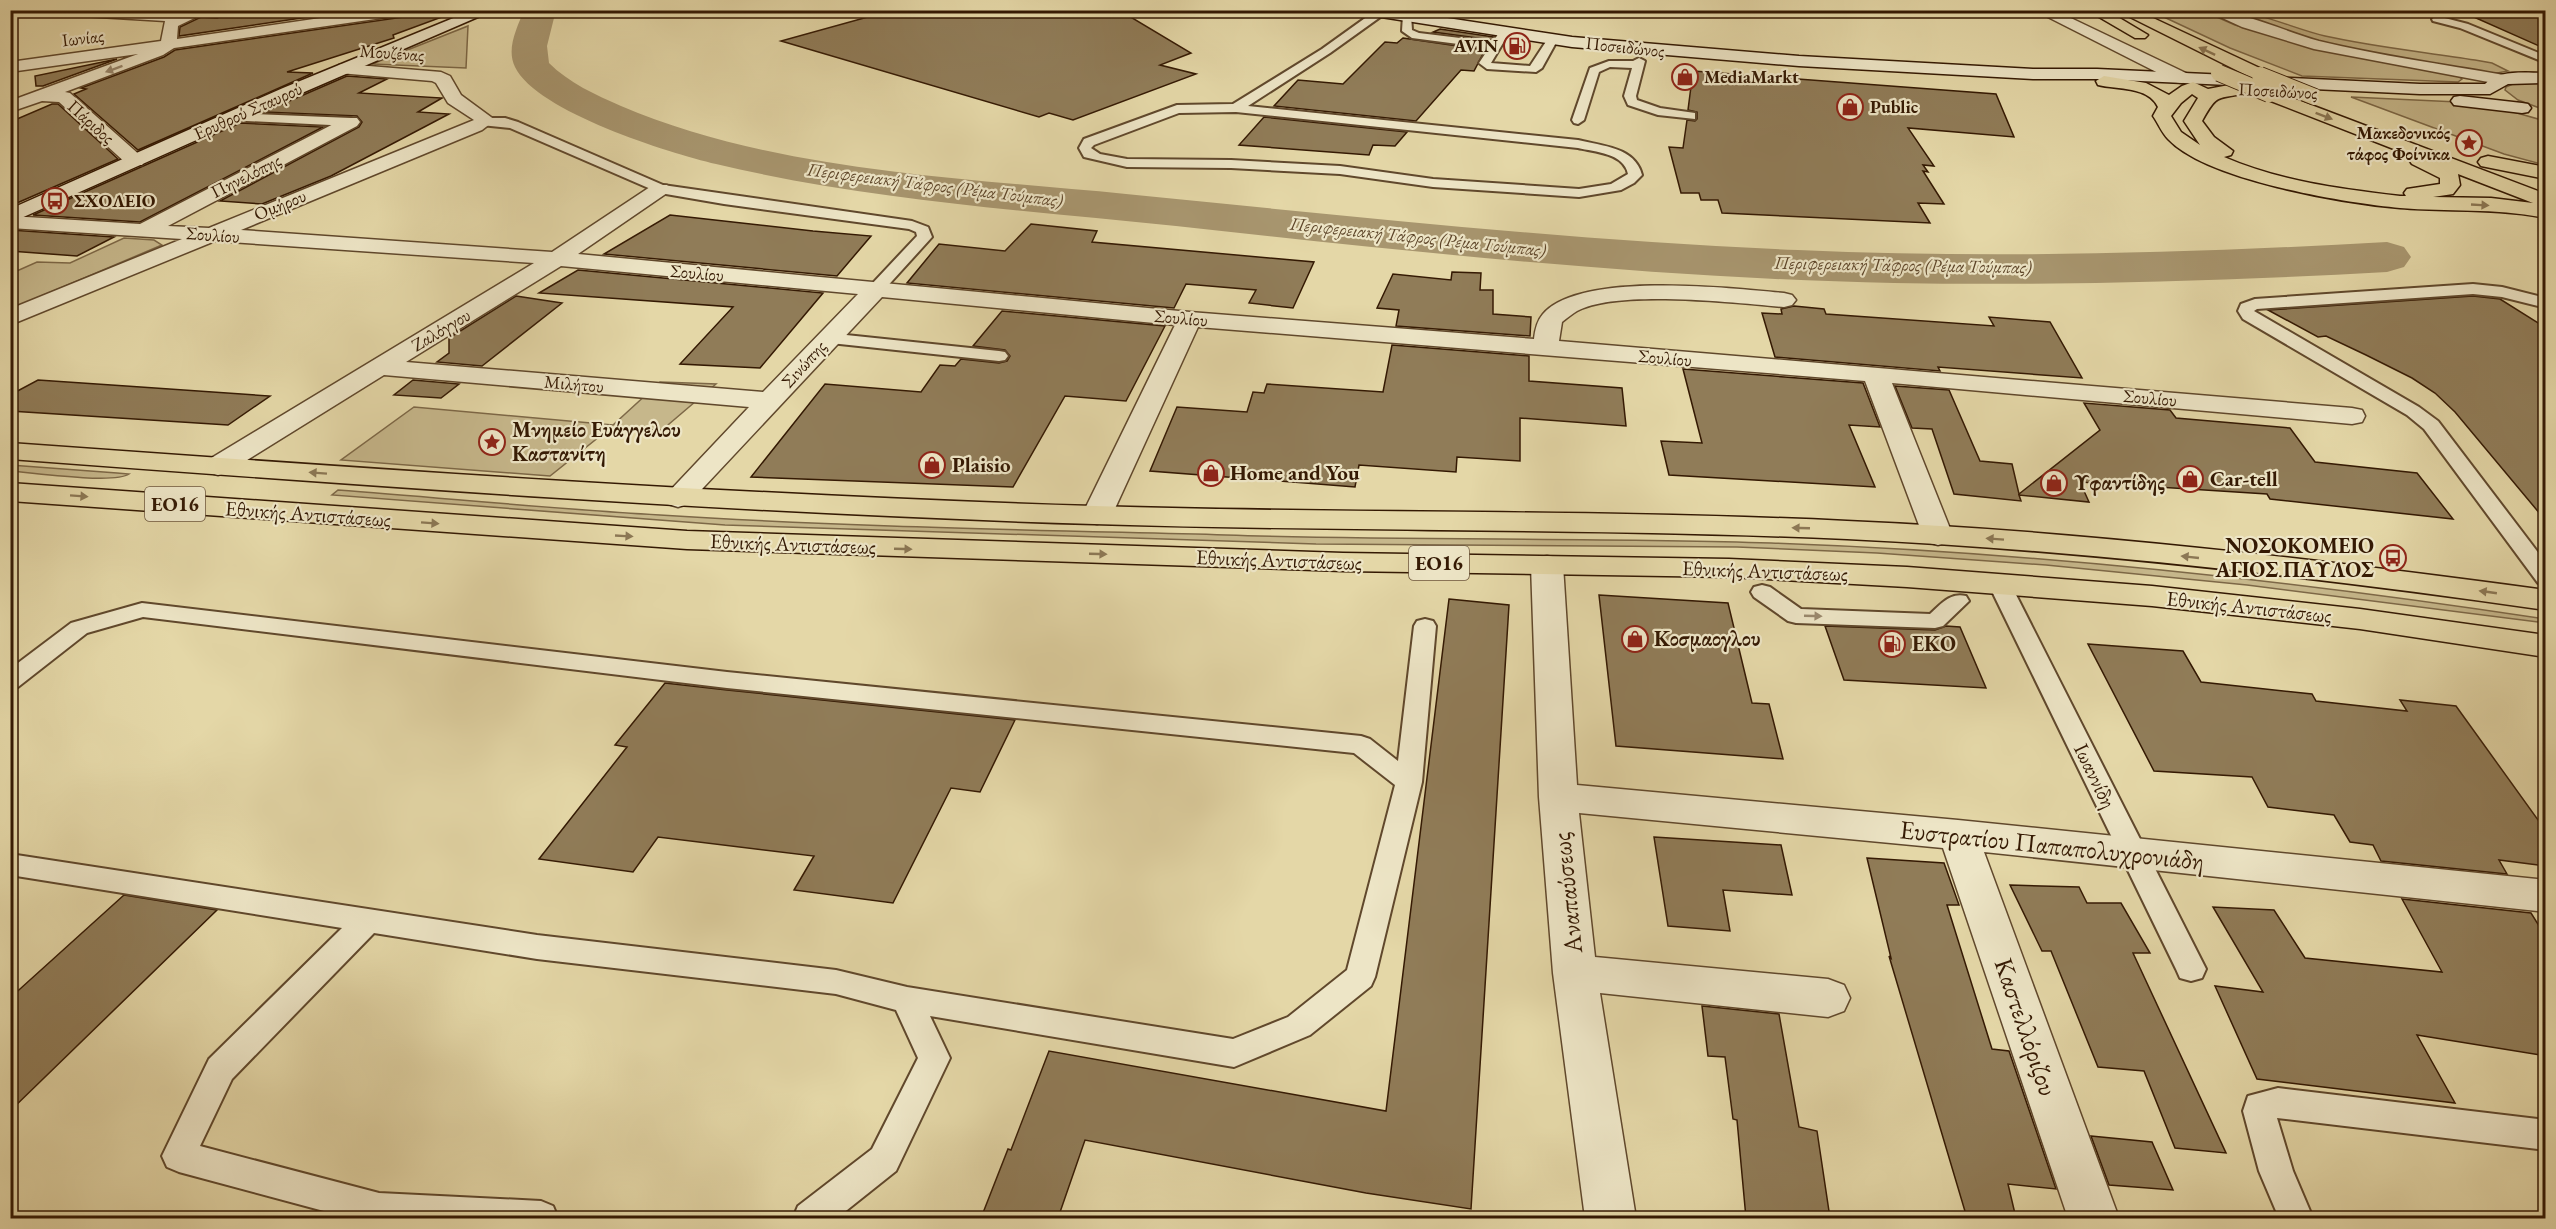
<svg xmlns="http://www.w3.org/2000/svg" width="2556" height="1229" viewBox="0 0 2556 1229" font-family="'EB Garamond',serif">
<rect width="100%" height="100%" fill="#e4d7a7"/>
<filter id="stains"><feTurbulence type="fractalNoise" baseFrequency=".00333" numOctaves="4"/><feColorMatrix values="0 0 0 0 .2 0 0 0 0 .09 0 0 0 0 .02 0 0 0 .5 -.17"/></filter>
<radialGradient id="worn" r=".72"><stop offset=".6" stop-color="#630" stop-opacity="0"/><stop offset="1" stop-color="#630" stop-opacity=".3"/></radialGradient>
<g fill="#c6b78b" stroke="#7d6847" stroke-width="1.5">
<path d="M2151 11H2203L2235 25 2285 40 2455 74 2462 79 2458 82 2302 76 2230 48Z"/>
<path d="M2223 11C2257 10 2291 28 2325 36 2374 47 2425 52 2475 60L2492 63 2508 71 2492 74C2401 58 2308 46 2223 11Z"/>
<path d="M468 26 466 68 372 64Z"/>
<path d="M2545 81V110L2518 100 2505 90 2506 87 2515 83Z"/>
<path d="M2351 97 2458 102 2510 111 2545 121V165L2504 154Z"/>
<path d="M124 238 154 240 162 245 11 309 10 274 37 262 70 263Z"/>
<path d="M660 382 716 384 662 430 609 429 550 476 341 460 414 407 613 425Z"/>
<path d="M10 465 117 473 129 474C115 484 32 473 11 471Z"/>
<path d="M338 490C445 498 553 509 660 515 848 527 1038 530 1226 535 1408 541 1590 537 1771 543 2030 552 2290 580 2545 619V623L2247 585 2046 565 1877 553 1737 547 1316 544 725 525 332 495Z"/>
</g>
<g fill="none" stroke-linecap="round" stroke-linejoin="round">
<path fill="#a8966f" fill-rule="evenodd" d="M524 10H556L547 46 549 63C569 83 596 95 621 106 773 171 963 178 1126 194 1350 216 1573 241 1798 250 1994 259 2191 253 2387 242L2404 247 2411 257 2404 267 2387 272C2223 281 2058 286 1894 283 1653 278 1414 252 1176 226 1022 210 867 200 716 164 669 153 537 112 515 67 506 49 517 28 524 10Z"/>
</g>
<g fill="#907c58" stroke="#341903" stroke-width="1.5">
<path d="M239 10H356L179 36 180 27 201 17 217 18Z"/>
<path d="M419 10H450V14L393 35 394 38 287 72 313 73 138 150 74 94 86 89 81 88 164 57 175 50 410 16Z"/>
<path d="M893 10H1119L1191 53 1160 65 1196 74 1073 120 1049 113 1039 117 781 41Z"/>
<path d="M2458 10H2546V49Z"/>
<path d="M1440 29 1494 37 1492 40 1433 32Z"/>
<path d="M1403 38 1485 50 1474 71 1461 70 1416 121 1274 106 1298 80 1343 84 1385 42 1397 43Z"/>
<path d="M117 59 43 86H36L35 76Z"/>
<path d="M1693 71 1996 94 2014 137 1908 128 1934 166 1923 165 1928 172 1923 171 1944 204 1918 203 1930 223 1722 213 1718 200H1701L1699 193H1681L1669 147 1683 148 1687 120 1695 121 1697 119V112L1688 110Z"/>
<path d="M347 76 387 79 359 93 442 98 418 112 449 114 331 176 262 204 220 201 359 127 362 122 357 116 264 112Z"/>
<path d="M52 104H58L118 159 10 206V122Z"/>
<path d="M1264 117 1407 132 1395 146 1373 145 1369 155 1239 145Z"/>
<path d="M240 123 323 127 140 222 33 215Z"/>
<path d="M670 215 813 231 871 236 837 276 604 254Z"/>
<path d="M1031 224 1097 231 1092 242 1314 262 1293 308 1249 303 1256 290 1186 284 1174 308 907 283 939 244 1005 251Z"/>
<path d="M10 230 114 237 77 256 10 251Z"/>
<path d="M578 270 823 293 760 368 680 364 733 307 539 293Z"/>
<path d="M1452 272 1481 273 1480 290H1493V314L1531 317 1530 336 1396 326 1399 310 1377 308 1393 274 1451 280Z"/>
<path d="M516 296 562 303 482 366 437 362 449 353V338Z"/>
<path d="M2473 296 2500 299 2546 328V521L2455 412 2435 393 2412 378 2366 355 2326 336 2318 337 2268 310Z"/>
<path d="M1794 306 1824 309 1826 314 1994 326 1989 317 2050 322 2082 378 1938 367 1940 371 1775 357 1762 313 1782 314 1781 309Z"/>
<path d="M1002 311 1165 326 1126 401 1065 396 1013 487 751 477 825 384 921 392 940 365 955 366 961 359 999 363 1007 361 1010 356 1005 350 973 346Z"/>
<path d="M1392 345 1529 356V381L1622 388 1626 426 1520 418V461L1457 457 1456 472 1359 465 1355 487 1150 471 1177 407 1247 412 1253 392 1264 393 1267 384 1383 392Z"/>
<path d="M1683 369 1863 383 1880 427 1849 425 1875 487 1669 475 1661 441 1702 443Z"/>
<path d="M38 380 126 386 270 396 228 425 10 411V395Z"/>
<path d="M413 380 459 384 441 398 394 395Z"/>
<path d="M1895 386 1949 390 1980 461 2012 464 2019 494 2100 430 2084 403 2170 410 2176 418 2290 428 2315 462 2417 473 2453 519 2270 499 2267 494 2080 482 2089 502 2019 495 2021 501 1954 494 1932 429 1912 428Z"/>
<path d="M1599 595 1728 603 1752 703 1769 704 1783 759 1616 746Z"/>
<path d="M1449 599 1509 605 1471 1209 1366 1193 1085 1140 1058 1218H981L1008 1149 1011 1150 1049 1051 1386 1111Z"/>
<path d="M1825 626 1935 630 1946 626 1960 627 1986 688 1844 680Z"/>
<path d="M2088 644 2183 651 2201 682 2312 694 2316 701 2407 711 2400 700 2456 706 2546 831V866L2499 860 2507 874 2381 861 2373 845 2350 842 2334 815 2268 807 2252 777 2154 771Z"/>
<path d="M665 683 727 690 1015 720 980 792 951 788 893 903 794 890 814 856 658 837 633 872 539 859 627 747 615 745Z"/>
<path d="M1654 837 1781 845 1792 895 1723 890 1730 931 1668 926Z"/>
<path d="M1867 858 1944 863 1959 905H1947L1992 1049 2009 1051 2056 1189 2008 1184 2016 1218H1967L1889 956 1891 958Z"/>
<path d="M2010 885 2079 887 2087 903H2121L2150 953H2133L2226 1153 2175 1148 2144 1071 2098 1067 2051 951H2042Z"/>
<path d="M124 895 217 910 10 1111V998Z"/>
<path d="M2402 899 2531 913 2546 937V1056L2417 1035 2455 1103 2257 1079 2215 986 2263 992 2213 907 2274 910 2305 958 2442 972Z"/>
<path d="M1702 1006 1779 1014 1799 1127 1817 1131 1830 1218H1746L1737 1120 1733 1119 1725 1057 1708 1056Z"/>
<path d="M2091 1136 2152 1142 2173 1190 2109 1185Z"/>
</g>
<g fill="none" stroke-linecap="round" stroke-linejoin="round">
<defs>
<g id="lane">
<path d="M1381 10 1384 13 1383 15 1330 53 1248 106 1578 140C1602 146 1635 147 1642 175L1634 183 1621 190 1579 197 1433 187 1340 174 1231 168 1127 167 1084 157 1079 148 1084 139 1177 105 1233 104 1322 49 1375 11ZM1236 112 1578 148C1595 152 1624 153 1628 174L1611 184 1579 189 1433 179 1340 166 1231 160 1127 159 1100 154 1091 148 1094 145 1179 113Z"/>
<path d="M1403 15H1411L1412 30 1419 33 1493 42 1500 31H1508L1509 33 1491 63 1530 66 1549 37H1557L1558 39 1542 68 1536 72 1487 69 1479 63 1489 48 1412 38 1402 31Z"/>
<path d="M2437 16 2468 24 2546 56V63L2460 28 2433 21 2432 19Z"/>
<path d="M1639 58 1645 61 1636 96 1637 100 1660 108 1695 113V119L1658 115 1628 105 1624 96 1632 68 1610 67 1599 72 1584 120 1578 124 1574 123 1572 120 1590 68 1609 61H1633Z"/>
<path d="M231 113 351 118 357 122 351 126 227 120 225 117Z"/>
<path d="M485 118H505L518 122 663 185 912 221 928 227 932 237 883 291H871L869 288 871 285 917 236 916 232 909 229 724 204 660 193 510 128 481 125 479 122Z"/>
<path d="M2473 284 2502 287 2546 298V308L2502 297 2473 294 2257 309 2254 311 2419 407 2438 421 2546 563V584L2538 583 2424 429 2407 415 2243 319 2238 311 2241 304 2255 299Z"/>
<path d="M827 333 999 351 1005 352 1008 356 1005 360 999 361 821 342 819 338Z"/>
<path d="M1999 576 2007 578 2010 583 2206 969 2202 978 2191 981 2180 978 2176 969 1988 583 1991 578Z"/>
<path d="M1762 585 1770 587 1801 609 1930 614C1941 604 1950 592 1966 596L1969 601 1943 626 1935 628 1796 623 1788 621 1754 597 1751 592 1754 587Z"/>
<path d="M142 603 727 672 1361 736 1370 739 1398 761 1414 626 1417 621 1425 619 1433 621 1436 626 1422 782 1375 977 1371 986 1310 1035 1234 1067 930 1016 950 1058 896 1171 837 1218H793L798 1206 872 1149 918 1058 896 1010 836 994 537 959 374 933 232 1079 200 1146 379 1193 541 1201 553 1206 558 1218H350L179 1172 167 1167 162 1156 209 1059 342 928 10 875V854L537 935 836 970 907 987 1233 1039 1288 1017 1347 970 1395 785 1354 753 727 688 143 617 87 633 18 687 10 689V669L71 623Z"/>
<path d="M2278 1088 2546 1120V1150L2277 1118 2293 1171 2313 1218H2279L2259 1171 2243 1111 2248 1096Z"/>
</g>
<g id="street">
<path d="M10 10H26L10 17Z"/>
<path d="M42 10H133L183 13 190 10H211L178 26 177 39 375 10H417L410 14 174 48 163 55 65 92 70 93 142 157 145 161 142 165H128L59 102 42 101 10 112V101L138 54 10 72V62L161 41 165 21 49 14Z"/>
<path d="M2034 10H2054L2188 74 2190 78 2182 83 2176 82Z"/>
<path d="M2205 10C2241 10 2283 31 2319 41 2380 56 2442 64 2504 75L2512 80 2504 85 2314 49 2242 27Z"/>
<path d="M345 64 441 72 450 76 461 95 495 120 482 130 241 230 552 252 653 185H667L670 189 667 193 578 254 1190 312 1534 339C1535 330 1537 321 1543 314 1580 271 1731 288 1784 293L1792 295 1796 300 1792 305 1784 307C1737 303 1617 289 1577 311 1572 314 1567 318 1562 322L1559 341 2352 408 2362 410 2365 416 2362 422 2352 424 1892 383 1953 536 1949 542 1938 545 1927 542 1923 536 1865 381 1198 327 1112 515 1108 521 1097 524 1086 521 1082 515 1175 325 882 297 688 504 678 507 668 504 663 498 749 407 384 375 228 472 218 475 208 472 204 466 208 460 534 263 215 241 10 325V309L182 239 10 228V216L140 224 345 118H357L360 122 357 126 168 226 209 228 474 120 448 103 436 83 432 81 339 73 337 69 339 65ZM561 266 858 294 763 392 406 362Z"/>
<path d="M1547 556 1558 558 1563 565 1577 785 1958 820 2546 880V912L1984 852 2119 1218H2068L1943 848 1579 813 1595 957 1828 979 1844 985 1850 998 1844 1011 1828 1017 1600 993 1636 1218H1585L1553 973 1539 797 1531 565 1536 558Z"/>
</g>
<g id="secondary">
<path d="M473 10H494L295 96 10 223V209L283 88Z"/>
<path d="M1355 10H1395L1572 37 1799 56 2033 69H2097L2420 84H2485C2499 69 2527 73 2546 73V83L2508 84 2490 94H2420L2097 79H2033L1799 66 1572 47 1362 14Z"/>
<path d="M2460 96 2522 103 2528 104 2531 108 2528 112 2522 113 2454 105 2451 101 2454 97Z"/>
</g>
<g id="primary">
<path d="M10 443C371 469 732 495 1094 506 1345 514 1596 509 1847 521 2081 531 2314 559 2546 590V610C2314 577 2081 550 1847 539 1596 528 1345 532 1094 524 732 513 371 486 10 459Z"/>
<path d="M10 483 687 531 1343 553 1729 559 1907 567 2152 586 2360 609 2546 635V657L2360 629 2152 606 1907 587 1729 577 1343 571 687 549 10 501Z"/>
</g>
<g id="highway">
<path d="M2087 10H2106L2148 35 2145 38H2135Z"/>
<path d="M2116 10H2136L2266 71 2268 75 2260 80 2254 79Z"/>
<path d="M2104 76 2146 83 2169 95 2182 86 2193 82 2208 89 2229 85H2246L2249 89 2246 93C2217 100 2218 92 2202 121L2214 137 2233 151 2231 155 2224 157C2279 181 2341 189 2400 196H2406L2404 193 2407 189 2440 184V178L2412 164 2404 153 2263 98 2260 94 2263 90 2269 89 2546 194V204L2542 205 2546 206V218C2497 208 2449 212 2400 208 2344 203 2206 180 2168 139 2162 133 2158 123 2153 116L2158 107C2148 86 2118 90 2098 85L2096 81ZM2192 94 2198 98 2184 121 2200 145 2181 132 2171 116 2181 103ZM2458 174 2533 203 2491 198 2433 197 2453 194 2460 185Z"/>
<path d="M2488 156 2546 167V179L2481 166 2478 162 2481 158Z"/>
</g>
</defs>
<use href="#lane" stroke="#60482c" stroke-width="4"/>
<use href="#street" stroke="#60482c" stroke-width="3"/>
<use href="#secondary" stroke="#341903" stroke-width="3"/>
<use href="#primary" stroke="#341903" stroke-width="3"/>
<use href="#highway" stroke="#341903" stroke-width="3"/>
<use href="#lane" fill="#ede5c6" fill-rule="evenodd"/>
<use href="#street" fill="#ede5c6" fill-rule="evenodd"/>
<use href="#secondary" fill="#ede5c6" fill-rule="evenodd"/>
<use href="#primary" fill="#e4d7a7" fill-rule="evenodd"/>
<use href="#highway" fill="#e4d7a7" fill-rule="evenodd"/>
<defs>
<g id="highway-bridge">
<path d="M2219 73 2269 94"/>
<path d="M2260 75 2315 97"/>
</g>
</defs>
<use href="#highway-bridge" stroke="#341903" stroke-width="18" stroke-linecap="butt"/>
<use href="#highway-bridge" stroke="#e4d7a7" stroke-width="16"/>
</g>
<defs><path id="oneway-solid" d="M-6-.8H1V-3.2L6.5 0L1 3.2V.8H-6Z" transform="scale(1.5)"/></defs>
<g fill="#8c7855">
<use href="#oneway-solid" transform="translate(2207 51) rotate(-155)"/>
<use href="#oneway-solid" transform="translate(2324 116) rotate(21)"/>
<use href="#oneway-solid" transform="translate(2480 205) rotate(3)"/>
<use href="#oneway-solid" transform="translate(318 473) rotate(-176)"/>
<use href="#oneway-solid" transform="translate(79 496) rotate(4)"/>
<use href="#oneway-solid" transform="translate(430 523) rotate(4)"/>
<use href="#oneway-solid" transform="translate(1801 528) rotate(-178)"/>
<use href="#oneway-solid" transform="translate(624 536) rotate(3)"/>
<use href="#oneway-solid" transform="translate(1995 539) rotate(-176)"/>
<use href="#oneway-solid" transform="translate(903 549) rotate(2)"/>
<use href="#oneway-solid" transform="translate(1098 554) rotate(2)"/>
<use href="#oneway-solid" transform="translate(2190 557) rotate(-174)"/>
<use href="#oneway-solid" transform="translate(2488 592) rotate(-172)"/>
</g>
<g fill="#9a896e">
<use href="#oneway-solid" transform="translate(114 69) rotate(160)"/>
<use href="#oneway-solid" transform="translate(1813 616) rotate(2)"/>
</g>
<defs>
<symbol id="fuel-ring" viewBox="-11 -11 22 22"><circle r="9.5" fill="#ede5c6" stroke="#8f2418" stroke-width="1.5"/><path d="M-5.5-6h7V0h2V4h1.3V-2.5L3-4.5l.8-.8L6-3V5H2.5V1h-1V6h-7ZM-4.2-4.7v3.2H.2V-4.7Z" fill="#8f2418"/></symbol>
<symbol id="shop-ring" viewBox="-11 -11 22 22"><circle r="9.5" fill="#ede5c6" stroke="#8f2418" stroke-width="1.5"/><path d="M-5-2.5h2.3a2.7 3.5 0 0 1 5.4 0H5L5.5 6h-11ZM-1.5-2.5h3a1.5 2.3 0 0 0-3 0Z" fill="#8f2418"/></symbol>
<symbol id="sight-ring" viewBox="-11 -11 22 22"><circle r="9.5" fill="#ede5c6" stroke="#8f2418" stroke-width="1.5"/><path d="M0-6L1.8-2.2L6-1.7L2.9 1.2L3.7 5.4L0 3.3L-3.7 5.4L-2.9 1.2L-6-1.7L-1.8-2.2Z" fill="#8f2418"/></symbol>
<symbol id="bus-ring" viewBox="-11 -11 22 22"><circle r="9.5" fill="#ede5c6" stroke="#8f2418" stroke-width="1.5"/><path d="M-5-6H5V4H4V6H2V4H-2V6H-4V4H-5ZM-3.5-4V0h7V-4ZM-3.5 1.2v1.5H-2V1.2ZM2 1.2v1.5H3.5V1.2Z" fill="#8f2418"/></symbol>
</defs>
<g fill-rule="evenodd">
<use href="#fuel-ring" x="1502" y="31" width="30" height="30"/>
<use href="#shop-ring" x="1670" y="62" width="30" height="30"/>
<use href="#shop-ring" x="1835" y="92" width="30" height="30"/>
<use href="#sight-ring" x="2454" y="128" width="30" height="30"/>
<use href="#bus-ring" x="40" y="186" width="30" height="30"/>
<use href="#sight-ring" x="477" y="427" width="30" height="30"/>
<use href="#shop-ring" x="917" y="450" width="30" height="30"/>
<use href="#shop-ring" x="1196" y="458" width="30" height="30"/>
<use href="#shop-ring" x="2175" y="464" width="30" height="30"/>
<use href="#shop-ring" x="2039" y="468" width="30" height="30"/>
<use href="#bus-ring" x="2378" y="543" width="30" height="30"/>
<use href="#shop-ring" x="1620" y="624" width="30" height="30"/>
<use href="#fuel-ring" x="1877" y="629" width="30" height="30"/>
</g>
<g text-anchor="middle" stroke-width="4.5" stroke-linejoin="round" paint-order="stroke">
<g font-size="18" fill="#341903" stroke="#ede5c6">
<text transform="translate(83 38) rotate(-7)" y="6">Ιωνίας</text>
<text transform="translate(1625 47) rotate(6)" y="6">Ποσειδώνος</text>
<text transform="translate(392 53) rotate(4)" y="6">Μουζένας</text>
<text transform="translate(2278 91) rotate(3)" y="6">Ποσειδώνος</text>
<text transform="translate(248 111) rotate(-24)" y="6">Ερυθρού Σταυρού</text>
<text transform="translate(91 122) rotate(42)" y="6">Πάριδος</text>
<text transform="translate(246 176) rotate(-27)" y="6">Πηνελόπης</text>
<text transform="translate(280 205) rotate(-22)" y="6">Ομήρου</text>
<text transform="translate(213 235) rotate(4)" y="6">Σουλίου</text>
<text transform="translate(697 273) rotate(5)" y="6">Σουλίου</text>
<text transform="translate(1181 318) rotate(5)" y="6">Σουλίου</text>
<text transform="translate(441 330) rotate(-31)" y="6">Ζαλόγγου</text>
<text transform="translate(1665 358) rotate(5)" y="6">Σουλίου</text>
<text transform="translate(804 364) rotate(-48)" y="6">Σινώπης</text>
<text transform="translate(574 384) rotate(5)" y="6">Μιλήτου</text>
<text transform="translate(2150 398) rotate(5)" y="6">Σουλίου</text>
</g>
<g font-size="18" font-weight="bold" fill="#341903" stroke="#ede5c6" text-anchor="start">
<text x="1498" y="52" text-anchor="end">AVIN</text>
<text x="1704" y="83">MediaMarkt</text>
<text x="1870" y="113">Public</text>
<text x="2450" y="139" text-anchor="end">Μακεδονικός<tspan x="2450" dy="21">τάφος Φοίνικα</tspan></text>
<text x="74" y="207">ΣΧΟΛΕΙΟ</text>
</g>
<g font-size="18" font-style="italic" fill="#5d4529" stroke="#ede5c6">
<text transform="translate(935 185) rotate(7)" y="6">Περιφερειακή Τάφρος (Ρέμα Τούμπας)</text>
<text transform="translate(1418 237) rotate(6)" y="6">Περιφερειακή Τάφρος (Ρέμα Τούμπας)</text>
<text transform="translate(1903 265) rotate(1)" y="6">Περιφερειακή Τάφρος (Ρέμα Τούμπας)</text>
</g>
<g fill="#ede5c6" stroke="#6c563e" stroke-width="1.5">
<rect x="145" y="487" width="60" height="34" rx="4.5"/>
<rect x="1409" y="546" width="60" height="34" rx="4.5"/>
</g>
<g font-size="20" font-weight="bold" fill="#341903">
<text x="175" y="511">ΕΟ16</text>
<text x="1439" y="570">ΕΟ16</text>
</g>
<g font-size="21" font-weight="bold" fill="#341903" stroke="#ede5c6" text-anchor="start">
<text x="512" y="437">Μνημείο Ευάγγελου<tspan x="512" dy="24">Καστανίτη</tspan></text>
<text x="952" y="472">Plaisio</text>
<text x="1230" y="480">Home and You</text>
<text x="2210" y="486">Car-tell</text>
<text x="2074" y="490">Υφαντίδης</text>
<text x="2374" y="553" text-anchor="end">ΝΟΣΟΚΟΜΕΙΟ<tspan x="2374" dy="24">ΑΓΙΟΣ ΠΑΥΛΟΣ</tspan></text>
<text x="1654" y="646">Κοσμαογλου</text>
<text x="1912" y="651">ΕΚΟ</text>
</g>
<g font-size="21" fill="#341903" stroke="#ede5c6">
<text transform="translate(308 514) rotate(4)" y="7">Εθνικής Αντιστάσεως</text>
<text transform="translate(793 544) rotate(2)" y="7">Εθνικής Αντιστάσεως</text>
<text transform="translate(1279 560) rotate(2)" y="7">Εθνικής Αντιστάσεως</text>
<text transform="translate(1765 571) rotate(2)" y="7">Εθνικής Αντιστάσεως</text>
<text transform="translate(2249 607) rotate(6)" y="7">Εθνικής Αντιστάσεως</text>
<text transform="translate(2095 776) rotate(64)" y="7">Ιωαννίδη</text>
</g>
<g font-size="26" fill="#341903" stroke="#ede5c6">
<text transform="translate(2052 845) rotate(6)" y="9">Ευστρατίου Παπαπολυχρονιάδη</text>
<text transform="translate(1567 893) rotate(-96)" y="9">Αναπαύσεως</text>
<text transform="translate(2026 1027) rotate(71)" y="9">Καστελλόριζου</text>
</g>
</g>
<rect width="2556" height="1229" fill="none" stroke="#e4d7a7" stroke-width="36"/>
<rect x="12" y="12" width="2532" height="1205" fill="none" stroke="#341903" stroke-width="3"/>
<rect x="18" y="18" width="2520" height="1193" fill="none" stroke="#341903" stroke-width="1.5"/>
<rect width="100%" height="100%" filter="url(#stains)"/>
<rect width="100%" height="100%" fill="url(#worn)"/>
</svg>
